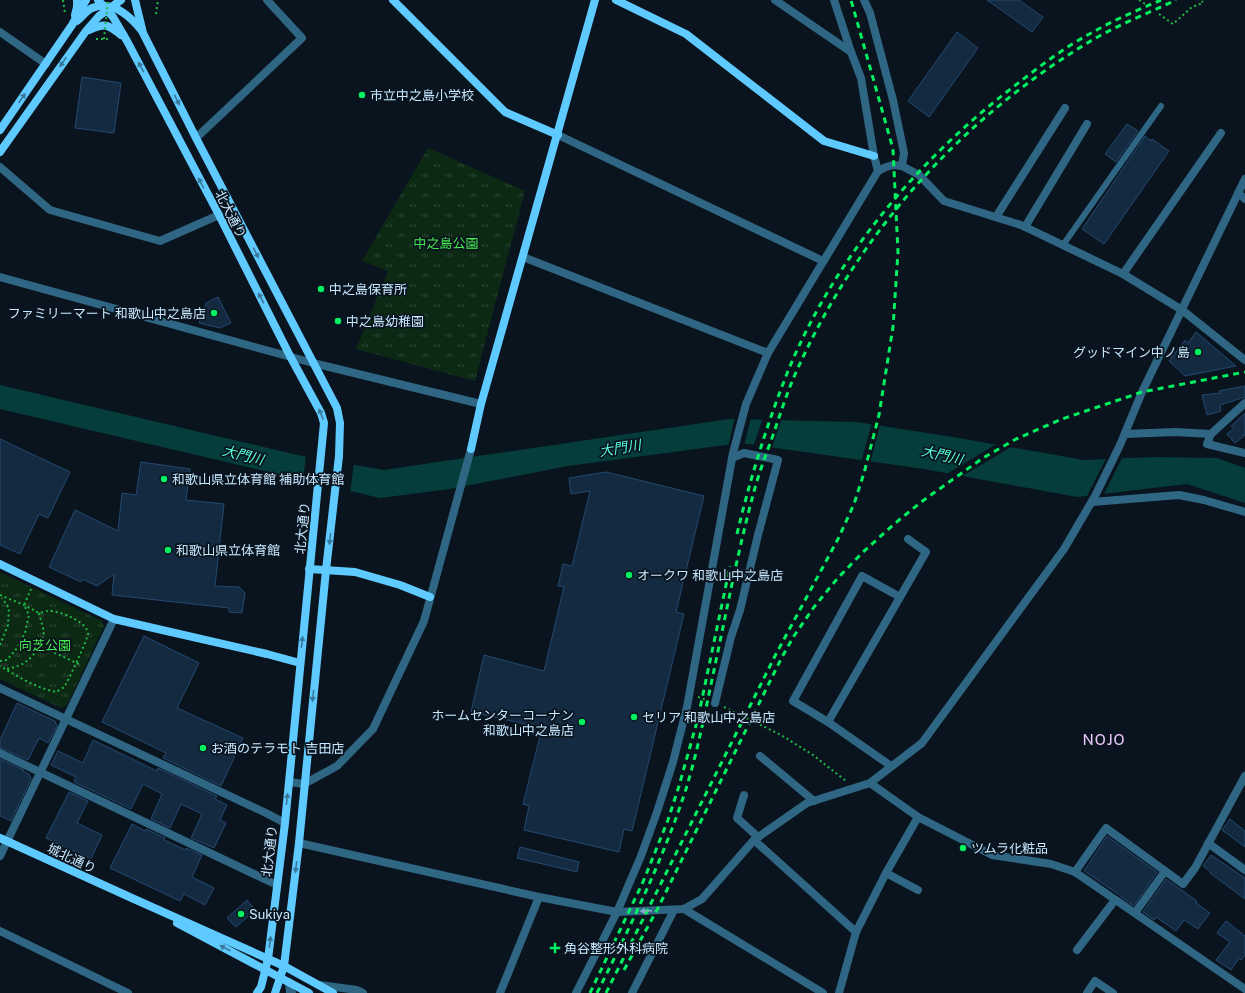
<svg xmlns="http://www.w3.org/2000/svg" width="1245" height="993" viewBox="0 0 1245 993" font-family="'Public Sans','Noto Sans JP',sans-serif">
<defs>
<pattern id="park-tufts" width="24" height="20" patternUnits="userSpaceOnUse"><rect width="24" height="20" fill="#0c2914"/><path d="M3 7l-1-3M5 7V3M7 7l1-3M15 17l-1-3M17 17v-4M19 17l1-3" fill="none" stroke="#2e4837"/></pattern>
</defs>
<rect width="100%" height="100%" fill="#0a141e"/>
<g fill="url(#park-tufts)">
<path d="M428 148 525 191 475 381 356 349 388 271 362 261Z"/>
<path d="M0 572 102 621 104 626 67 705 61 708 0 679Z"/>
</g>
<path fill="#043d39" d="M0 385 298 455 384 470 729 419 857 422 953 437 1084 460 1153 457 1217 458 1245 468V503L1187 484 1077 497 924 469 741 443 568 466 450 489 380 498 0 409Z"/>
<g fill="#0a141e">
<path d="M735 417H751L744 446 728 447Z"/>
<path d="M763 418H782L771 450 753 447Z"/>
<path d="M872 423 880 424 870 464 861 462Z"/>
<path d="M998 443 1013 446 959 478 945 475Z"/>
<path d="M306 454 354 463 350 493 303 482Z"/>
<path d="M1123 456 1103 496 1086 498 1107 457Z"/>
</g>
<g fill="#142a41" stroke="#234970">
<path d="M987 0H1019L1043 17 1032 32Z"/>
<path d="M957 32 978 48 929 117 908 101Z"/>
<path d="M82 77 121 83 114 133 75 128Z"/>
<path d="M1127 124 1138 131 1116 162 1105 154Z"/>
<path d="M1145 136 1151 141 1152 139 1169 151 1104 244 1082 229Z"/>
<path d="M218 297 231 323 220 328 199 323 206 303Z"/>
<path d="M1196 332 1236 366 1185 376 1169 361 1185 340 1188 343Z"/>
<path d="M1245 386V397L1220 405 1221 411 1207 415 1202 395 1220 393 1219 391Z"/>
<path d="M1245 413V435L1235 443 1227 434 1234 428 1231 426Z"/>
<path d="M0 439 70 472 48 518 39 514 20 554 0 545Z"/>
<path d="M141 462 190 469 186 500 224 504 215 586 239 587 245 593 242 613 229 612V608L112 595 114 574 97 586 82 579 81 582 49 567 75 510 118 531 122 493 136 495Z"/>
<path d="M606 472 704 496 676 612 684 614 632 831 624 829 619 852 524 830 529 806 523 804 540 736 523 732 525 724 471 712 484 655 544 671 564 587 558 586 563 564 572 566 590 491 571 494 569 478Z"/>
<path d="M144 636 199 663 177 708 243 738 221 786 163 758 166 753 102 722Z"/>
<path d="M17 703 55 721 57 726 48 743 39 738 28 760 0 748V740Z"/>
<path d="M93 740 157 771 158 768 217 796 215 799 227 805 220 820 226 823 214 848 191 838 202 814 181 804 170 828 151 819 162 794 143 784 131 809 74 782 76 777 51 765 58 751 83 763Z"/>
<path d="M0 759 24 770 23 771 29 774 31 779 11 821 0 816Z"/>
<path d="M69 792 88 801 77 823 102 835 91 859 46 838Z"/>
<path d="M1230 819 1245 831V847L1222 830Z"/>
<path d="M132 824 145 831 146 829 165 838 164 840 186 850V848L202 855 192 877 214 888 205 905 184 894 180 901 110 868Z"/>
<path d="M1107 836 1157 872 1134 906 1121 897V896L1084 871Z"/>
<path d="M520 847 579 862 577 872 517 858Z"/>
<path d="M1211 855 1245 878V899L1210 873 1211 872 1203 866Z"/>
<path d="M1166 879 1197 901 1196 903 1210 913 1198 929 1184 920 1176 931 1156 917 1154 920 1143 912Z"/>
<path d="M247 900 255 910 236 927 227 918Z"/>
<path d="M1226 921 1245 936V955L1241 960 1239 958 1231 970 1216 960 1230 942 1217 933Z"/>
</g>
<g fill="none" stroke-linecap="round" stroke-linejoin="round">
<g stroke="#20ba45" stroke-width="2" stroke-dasharray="2 3" stroke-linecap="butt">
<path d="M63 0 65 13"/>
<path d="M1139 0 1145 4"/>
<path d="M156 14 158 0"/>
<path d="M1159 14 1173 24 1192 7 1203 3 1202 1"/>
<path d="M96 39H109"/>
<path d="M0 595 24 605 39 613C42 613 46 611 48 611 59 610 88 622 88 634 88 638 67 684 64 687 62 689 58 691 56 692 36 688 17 676 0 666"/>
<path d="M39 613 44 632 40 646 81 665"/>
<path d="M0 645 8 625 9 608 2 598"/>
<path d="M0 661 7 660 17 648 25 633 29 615 24 605 31 589"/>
<path d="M7 669C25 665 29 661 40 646"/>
<path d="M698 697 707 700"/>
<path d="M724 707 781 735 813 755 846 781"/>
</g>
<path stroke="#2f6683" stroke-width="6" d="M1063 245 1161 106"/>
<g stroke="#2f6683" stroke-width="8">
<path d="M775 0 851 52"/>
<path d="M834 0 851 52 861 78 874 156 878 171"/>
<path d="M864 0 870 13 893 100 904 153 902 166"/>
<path d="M0 32 46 64"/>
<path d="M558 135 823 261"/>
<path d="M196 138 302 38 267 0"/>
<path d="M0 167 50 210 160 241 219 215"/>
<path d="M1238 193 1245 199"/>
<path d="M996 217 1065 108"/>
<path d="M1025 227 1087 124"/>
<path d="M523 257 768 353"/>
<path d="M1123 274 1221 133"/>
<path d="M0 277 313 363 481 404"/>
<path d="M1125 434 1175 432 1211 434 1245 403"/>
<path d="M1211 434 1207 444 1245 453"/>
<path d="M1092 502 1179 495 1204 500 1245 512"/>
<path d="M0 688 266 813 285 823"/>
<path d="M715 703 731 637 740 610 758 535 778 460 744 453 732 458"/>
<path d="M828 722 793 701 862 576 900 597"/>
<path d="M0 753 277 885"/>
<path d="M760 756 814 801"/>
<path d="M891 766 828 722 926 552 908 539"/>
<path d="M289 782 304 784 337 766 373 729 424 621 471 449"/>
<path d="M870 783 918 817 992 855 1051 864 1075 872 1245 989"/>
<path d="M744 795 737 818 758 837"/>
<path d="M754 840 856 932"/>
<path d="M299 843 539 897 617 912 684 909 702 899 754 840 807 803 870 783 922 743 1064 549 1095 496 1120 445 1142 392 1245 179"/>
<path d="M1208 843 1245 870"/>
<path d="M0 856 114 619"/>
<path d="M1075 872 1106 828 1183 884 1195 868 1245 776"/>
<path d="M886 873 918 890"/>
<path d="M684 909 823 993"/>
<path d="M1135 913 1165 871"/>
<path d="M0 931 128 993"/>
<path d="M1077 950 1115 900"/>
<path d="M289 982 290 992 292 993"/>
<path d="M320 985 357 990 363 993"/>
<path d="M500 993 539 897"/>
<path d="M576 993 617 912 641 856 657 812 673 762 687 707 733 453 746 404 768 353 878 171 886 167 893 165 902 166 919 175 944 201 1021 225 1123 274 1182 310 1245 360"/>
<path d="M632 993 674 910"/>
<path d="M839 993 856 932 886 873 918 817"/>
<path d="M1087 993 1095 981 1113 993"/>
</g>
<g stroke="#5ecaff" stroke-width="8">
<path d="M98 0 113 17 127 41 219 215 290 356 321 413 324 423 285 823 268 959 261 987 257 993"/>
<path d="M135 0 143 33 196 138 337 408 340 423 339 456 326 570 299 843 284 966 275 993"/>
<path d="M393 0 505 112 558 135"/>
<path d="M616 0 686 34 824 141 874 156"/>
<path d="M75 15 77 7V0"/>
<path d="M77 21C82 17 86 11 92 8 112 0 130 16 142 31"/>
<path d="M89 30C105 23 108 24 121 35"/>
<path d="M0 130 72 25 86 0"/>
<path d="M0 152 86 31 99 16 121 0"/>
<path d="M471 449 481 404 595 0"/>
<path d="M0 564 114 619 267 654 300 663"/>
<path d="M309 569 355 572 400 585 430 597"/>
<path d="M0 838 134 899 284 966 333 993"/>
<path d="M177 923 309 993"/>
</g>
<g stroke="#00f261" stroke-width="3" stroke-dasharray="6 5" stroke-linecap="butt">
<path d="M737 534C750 479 767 424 788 371 833 261 915 163 1008 91 1035 70 1063 48 1093 32 1114 20 1138 10 1161 0"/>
<path d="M624 970 657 910 782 657 794 636 814 607 837 579 862 553 893 525 921 502 983 458 1016 439 1062 419 1142 392 1245 372"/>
<path d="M590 993 643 882 668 820 679 786 698 718 730 566"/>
<path d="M597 993C630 927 663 860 686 789 696 756 703 723 710 689 724 624 736 559 753 495 758 476 765 457 772 438 780 415 787 392 797 370 860 230 963 117 1094 39 1120 24 1149 13 1176 0"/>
<path d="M606 993 776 654 838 539 854 504 864 473 879 415 893 327 898 252 893 149 851 0"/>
</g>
<path stroke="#20ba45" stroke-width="2" stroke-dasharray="2 3" stroke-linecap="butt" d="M104 39 108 0"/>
</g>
<defs><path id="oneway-solid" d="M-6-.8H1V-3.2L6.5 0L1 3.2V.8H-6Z"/></defs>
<g fill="#38789a">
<use href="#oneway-solid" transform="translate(63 62) rotate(125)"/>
<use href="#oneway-solid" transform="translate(141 67) rotate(-118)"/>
<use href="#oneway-solid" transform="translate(22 98) rotate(-55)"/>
<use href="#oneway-solid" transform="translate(177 100) rotate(63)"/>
<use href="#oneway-solid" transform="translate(201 183) rotate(-118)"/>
<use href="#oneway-solid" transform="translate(256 253) rotate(63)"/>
<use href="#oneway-solid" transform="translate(261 298) rotate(-117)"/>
<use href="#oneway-solid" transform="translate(321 414) rotate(-112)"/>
<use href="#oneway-solid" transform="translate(330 539) rotate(96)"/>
<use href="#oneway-solid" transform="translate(302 642) rotate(-84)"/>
<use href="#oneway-solid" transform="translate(313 696) rotate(96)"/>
<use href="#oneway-solid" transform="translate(287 799) rotate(-84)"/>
<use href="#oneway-solid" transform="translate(296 867) rotate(97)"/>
<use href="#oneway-solid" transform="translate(270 942) rotate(-83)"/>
<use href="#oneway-solid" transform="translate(225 948) rotate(-153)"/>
</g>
<use fill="#83aec7" href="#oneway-solid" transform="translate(646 911) rotate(177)"/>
<g fill="#00f261" stroke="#0a141e" stroke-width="1.5">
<circle cx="362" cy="95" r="4"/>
<circle cx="321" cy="289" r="4"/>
<circle cx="214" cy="313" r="4"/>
<circle cx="338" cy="321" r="4"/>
<circle cx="1198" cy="352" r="4"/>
<circle cx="164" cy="479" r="4"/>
<circle cx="168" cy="550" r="4"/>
<circle cx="629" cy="575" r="4"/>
<circle cx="634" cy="717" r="4"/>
<circle cx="582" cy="722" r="4"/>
<circle cx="203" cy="748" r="4"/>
<circle cx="963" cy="848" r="4"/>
<circle cx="241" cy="914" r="4"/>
<path d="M553 942h4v4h4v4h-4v4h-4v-4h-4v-4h4z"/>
</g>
<g text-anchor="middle" stroke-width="3.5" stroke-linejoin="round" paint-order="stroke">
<g font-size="13" fill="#c7e8ff" stroke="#0a141e" text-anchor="start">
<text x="370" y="100">市立中之島小学校</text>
<text x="329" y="294">中之島保育所</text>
<text x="206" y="318" text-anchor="end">ファミリーマート 和歌山中之島店</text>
<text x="346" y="326">中之島幼稚園</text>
<text x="1190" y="357" text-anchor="end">グッドマイン中ノ島</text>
<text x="172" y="484">和歌山県立体育館 補助体育館</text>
<text x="176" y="555">和歌山県立体育館</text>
<text x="637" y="580">オークワ 和歌山中之島店</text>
<text x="574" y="720" text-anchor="end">ホームセンターコーナン<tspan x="574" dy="15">和歌山中之島店</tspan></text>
<text x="642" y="722">セリア 和歌山中之島店</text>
<text x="211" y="753">お酒のテラモト 吉田店</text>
<text x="971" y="853">ツムラ化粧品</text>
<text x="249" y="919">Sukiya</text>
<text x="564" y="953">角谷整形外科病院</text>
</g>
<g font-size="13" fill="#c7e8ff" stroke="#0a141e">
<text transform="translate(231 214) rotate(63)" y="5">北大通り</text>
<text transform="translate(302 528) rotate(-84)" y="5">北大通り</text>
<text transform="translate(269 851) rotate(-83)" y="5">北大通り</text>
<text transform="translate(72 858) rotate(25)" y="5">城北通り</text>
</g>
<g font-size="13" fill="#46eb4f" stroke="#0a141e">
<text x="446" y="248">中之島公園</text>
<text x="45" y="650">向芝公園</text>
</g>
<g font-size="14" font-style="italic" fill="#55ffd7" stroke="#0a141e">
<text transform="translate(620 448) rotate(-9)" y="5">大門川</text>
<text transform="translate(243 455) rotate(14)" y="5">大門川</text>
<text transform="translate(942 455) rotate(13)" y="5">大門川</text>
</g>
<g font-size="15" letter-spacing="1" fill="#edc9ff" stroke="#0a141e">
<text x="1104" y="745">NOJO</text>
</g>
</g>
</svg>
